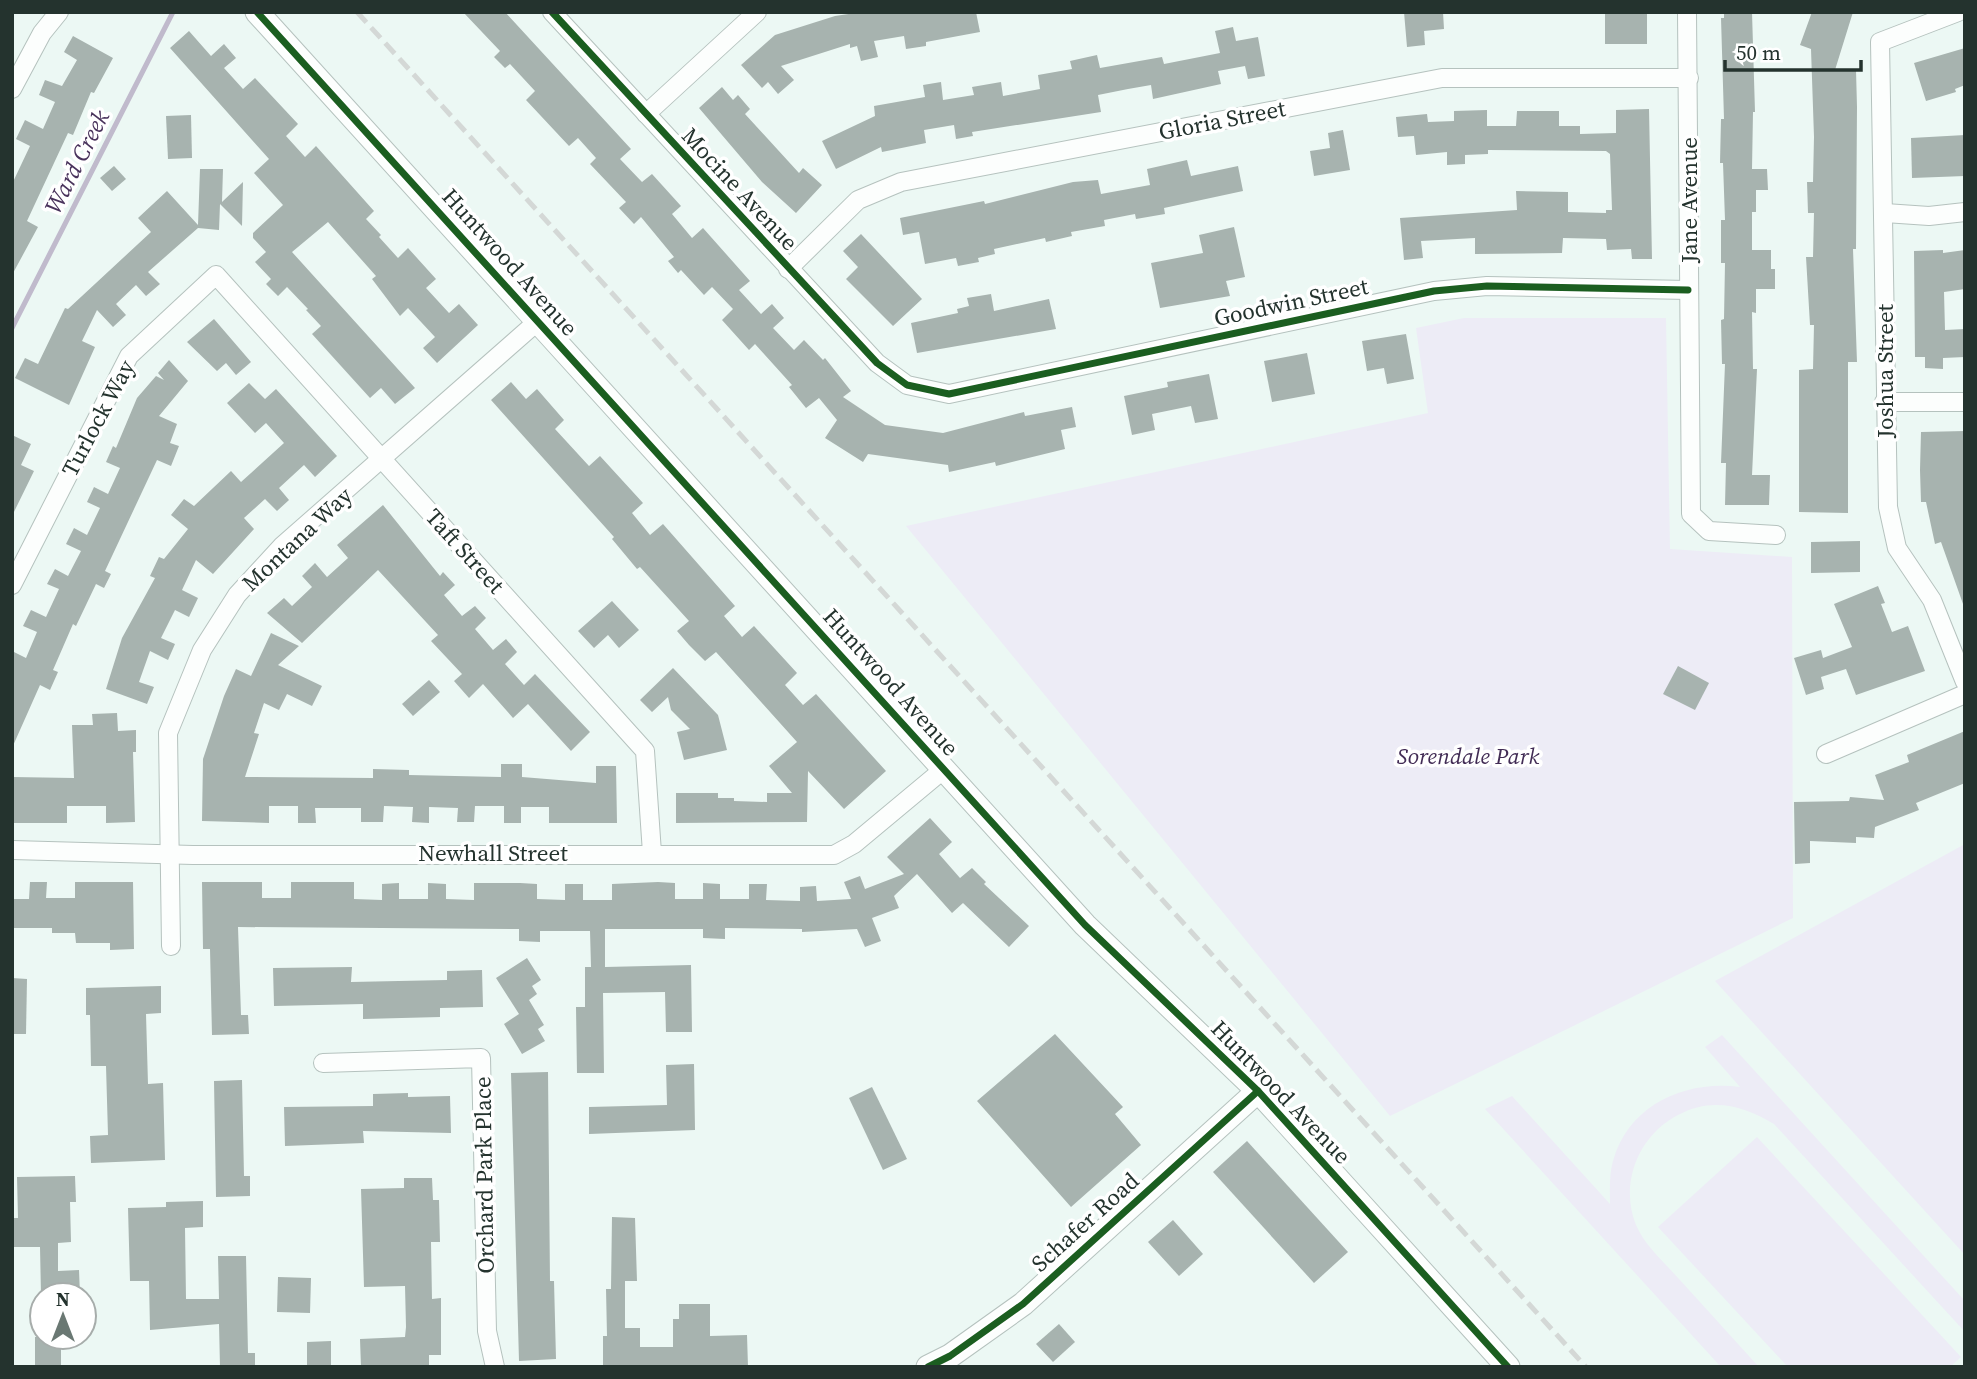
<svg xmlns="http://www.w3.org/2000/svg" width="1977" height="1379" viewBox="0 0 1977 1379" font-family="'Source Serif 4',serif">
<rect width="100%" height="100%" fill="#ecf8f4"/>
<g fill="#edecf6">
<path d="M1464 318H1666L1670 549 1792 557 1793 918 1390 1116 906 526 1428 413 1416 328Z"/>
<path d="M1965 844V1255L1715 981Z"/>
<path d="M1722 1035 1965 1301V1332L1774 1124C1743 1105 1711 1097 1678 1115 1639 1135 1619 1183 1636 1225 1645 1246 1664 1262 1679 1279 1706 1308 1732 1338 1759 1367H1721L1485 1109 1512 1096 1610 1204C1610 1190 1609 1175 1613 1161 1629 1104 1686 1080 1740 1087L1705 1047Z"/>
<path d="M1757 1137 1961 1357 1950 1367H1788L1658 1227Z"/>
</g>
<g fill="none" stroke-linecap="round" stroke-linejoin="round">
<path stroke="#c0bacc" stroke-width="5" d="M12 328 173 12"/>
</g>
<g fill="#a7b3af">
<path d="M463 12H505L631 149 620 159 642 182 652 174 681 206 672 214 692 238 703 228 750 281 739 290 761 314 772 304 784 318 773 328 794 350 804 340 823 360 825 358 851 391 843 397 885 425 943 433 1024 412 1025 416 1072 407 1076 427 1061 430 1065 449 996 466 995 462 949 472 948 465 868 454 863 462 825 438 837 420 819 398 806 408 789 387 792 385 755 344 749 350 722 320 733 309 712 287 704 295 681 270 678 273 668 261 674 257 641 217 634 224 619 208 626 202 590 164 596 158 578 138 569 146 526 100 535 91 510 64 505 68 494 57 500 51Z"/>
<path d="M862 12H976L980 32 926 42V46L906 49 904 36 874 41 878 57 861 61 857 46 850 48V44L781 66 794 80 778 94 768 82 762 88 741 65 775 35 835 16Z"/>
<path d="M1404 12H1443L1444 29 1424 31 1425 45 1407 47Z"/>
<path d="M1724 12H1752L1755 112H1753L1752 169H1767L1768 190H1756V212H1752V250H1771V269H1775V289H1756V313L1752 312 1753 369H1757L1752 475H1770L1769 505H1725L1726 463H1721L1725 364H1722L1721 320 1724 319 1725 263H1721V220H1725L1723 163H1720L1721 119H1724L1721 18H1724Z"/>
<path d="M1812 12H1853L1835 70H1856L1857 107 1856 249H1853L1857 362H1848V513L1799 512V370L1813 369 1814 325H1810L1806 257H1813L1814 213H1808L1807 182H1813L1814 137 1811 49 1800 45Z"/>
<rect x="1605" y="14" width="42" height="30"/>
<path d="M1233 27 1236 41 1258 37 1265 76 1248 79 1245 66 1218 71 1221 84 1153 99 1151 85 1128 89 1098 95 1101 112 972 132 973 136 956 139 954 125 924 130 926 143 882 152 881 147 836 169 822 141 875 116 874 106 925 97 923 85 941 82 943 100 974 95 972 87 1001 82 1003 96 1040 89 1038 75 1072 69 1070 61 1097 55 1100 68 1162 57 1164 64 1220 53 1215 31Z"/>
<path d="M189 31 211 56 224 44 236 58 224 68 243 89 255 78 298 124 286 136 305 157 316 146 374 211 366 219 381 235 379 237 398 258 408 248 436 279 426 288 449 313 459 304 478 325 437 363 423 348 435 337 408 308 400 316 372 279 376 276 328 222 292 252 415 388 395 404 381 388 370 398 312 334 321 326 306 310 308 309 287 287 278 296 266 284 271 279 255 262 266 252 253 238V233L283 205 254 173 269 159 170 48Z"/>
<path d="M73 36 113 58 94 93 91 92 73 135 68 133 27 221 38 227 12 275V184L30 146 16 139 25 120 43 129 55 102 39 95 45 80 62 86 77 60 64 52Z"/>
<path d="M1965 48V85L1955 89 1956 92 1926 101 1914 63Z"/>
<path d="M722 87 733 100 738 95 750 109 745 114 799 173 803 168 822 185 796 213 762 182 699 108Z"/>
<path d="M1649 109 1652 259H1632L1631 249 1607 250 1606 239 1563 238 1562 253 1475 254V238L1421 241 1423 258 1404 260 1400 218 1517 210 1516 191 1568 192V212L1606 213V210H1612L1610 154 1606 151 1488 150V154L1465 155V164L1447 165V152L1416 155 1414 136 1398 137 1396 117 1427 114 1428 122 1454 121V111L1487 110V126H1516L1517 111H1559V126H1580V134L1616 133V110Z"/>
<path d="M191 115 192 158 168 159 166 116Z"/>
<path d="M1343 130 1350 170 1314 176 1310 151 1330 148 1328 133Z"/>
<path d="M1965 135V176L1912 178 1911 138Z"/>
<path d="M1187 160 1191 176 1238 166 1243 191 1164 208 1165 214 1136 219 1135 214 1104 220 1105 226 1071 232 1072 236 1046 242 1045 238 994 249 995 254 978 258 979 262 958 266 956 258 925 264 919 232 903 235 900 218 984 201 985 204 1073 182 1098 180 1101 194 1150 185 1147 169Z"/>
<path d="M114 166 126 179 112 191 100 178Z"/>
<path d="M200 169H223L222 202 243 182 242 226 220 204 219 230 198 228 148 272 160 284 146 296 136 285 116 304 126 315 113 327 97 310 82 341 95 347 69 405 15 378 25 358 38 364 65 308 68 309 151 232 138 218 167 191 198 225Z"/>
<path d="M1234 227 1245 277 1226 281 1230 296 1160 308 1151 263 1203 253 1199 235Z"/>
<path d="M861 234 922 299 893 326 846 279 858 267 843 251Z"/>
<path d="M1943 250V253L1965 250V289L1944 292 1945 330 1965 329V357L1943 358V369L1925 368V357H1915L1914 251Z"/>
<path d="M991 294 994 311 1049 299 1056 329 917 353 911 323 958 313 957 309 969 306 967 298Z"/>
<path d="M214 319 251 362 236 375 226 363 217 371 187 342Z"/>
<path d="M1406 334 1414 379 1387 384 1384 368 1367 371 1362 341Z"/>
<path d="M1307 353 1315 394 1272 402 1264 361Z"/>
<path d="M169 360 188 381 159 416 177 424 170 443 179 446 171 466 157 460 105 571 111 574 104 588 96 584 76 626 73 624 53 670 58 672 50 690 40 685 12 748V651L26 658 37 632 23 626 31 610 46 617 59 589 47 584 55 569 68 576 81 551 66 544 74 528 87 535 100 508 87 502 94 487 108 494 120 468 106 462 113 446 116 448 137 398 156 376 164 380 158 373Z"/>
<path d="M1209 374 1218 419 1195 423 1191 406 1152 414 1155 430 1132 435 1124 396 1168 387 1167 382Z"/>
<path d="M511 382 526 399 537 389 564 420 555 429 589 466 600 456 643 503 632 513 650 535 663 524 735 606 724 616 742 637 754 626 797 673 785 685 803 705 816 694 886 771 844 809 808 771 807 822 676 823V793H718V798H734V801L767 802V793H792L769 766 797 742 716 652 705 661 689 645 677 631 689 621 640 567 637 569 612 539 614 537 491 400Z"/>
<path d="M249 383 265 399 276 389 337 456 315 477 304 465 279 488 289 500 277 511 265 499 244 518 254 529 213 574 196 560 182 590 198 598 189 617 175 610 161 638 175 644 168 660 150 651 139 682 154 687 147 704 106 689 122 638 155 578 150 576 159 557 164 559 188 529 171 515 184 499 194 506 231 471 241 482 284 443 266 423 255 433 227 403Z"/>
<path d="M1965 431V603L1963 604 1941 542 1935 544 1926 502H1921L1920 470 1921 432Z"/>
<path d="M12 435 31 444 21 465 34 471 12 516Z"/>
<path d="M383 505 440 576 443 572 455 585 444 595 462 616 475 606 486 618 475 629 493 650 506 639 517 652 505 664 524 685 535 674 590 732 571 751 528 704 513 718 483 684 469 698 454 681 462 674 431 641 438 635 378 570 302 643 267 613 284 598 292 606 312 587 302 576 315 563 327 577 348 558 337 545Z"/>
<path d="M1860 541V572L1811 573V542Z"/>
<path d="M1878 586 1885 603 1881 604 1892 632 1908 626 1925 671 1856 695 1846 669 1821 677 1824 689 1806 695 1794 658 1821 650 1823 658 1852 647 1834 604Z"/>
<path d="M612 601 639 630 619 648 608 635 594 648 578 631Z"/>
<path d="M271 633 299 646 278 665 322 686 312 706 287 694 279 710 264 703 254 733 259 734 245 777 373 778V769L409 770V775L501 777V764H522V777L596 783V766H616L617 823H549V807H521V823H504V806H475L474 822H457L458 808 429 807V823L412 822 413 807 384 806 383 822H361V808H315L316 823H298V806H269V823L202 821 203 759 224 696 236 669 251 676Z"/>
<path d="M1678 666 1709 683 1695 710 1663 694Z"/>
<path d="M673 668 718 715 727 750 684 760 677 732 690 729 671 710 668 697 652 712 640 700Z"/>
<path d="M429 680 440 692 413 716 402 704Z"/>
<path d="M117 713 118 731 136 730V752H133L135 822 106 823V806H67V823H12V777L74 778 72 725H93L92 714Z"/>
<path d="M1965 731V783L1916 803 1919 810 1875 827 1874 838 1856 837V843L1810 841V863L1795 864 1794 802 1849 801 1850 797 1884 800 1875 775 1909 762 1907 755Z"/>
<path d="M930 818 952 842 939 854 960 878 972 868 986 882 984 884 1029 926 1009 947 963 903 952 913 917 874 894 896 899 908 872 918 881 941 865 947 857 929 802 932V929L725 928V939L703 938V929H605V967L691 965 692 1032H666L665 992 603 993 604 1073H577L576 1007H585V967H591L590 931H540V942L519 941V929L238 927 241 1015H248L249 1034 212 1035 210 949H203L202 882H262V898H291V882H354V899L382 900V884L399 883V899H428V883L446 884V899L474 900V883H520L537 884V899L565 900V884H583V900H612V884L658 882 675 883V899H703V883L720 884V899H749V884H767L766 900 800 901V887L816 886 817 901 851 899 844 882 860 876 865 889 904 874 887 857Z"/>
<path d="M30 882H47L46 898H75V882H133L134 949 110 950V943H76L75 933H52V928H12V899H29Z"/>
<path d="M527 958 541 980 532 986 537 994 529 1000 544 1025 538 1029 545 1041 522 1054 504 1024 519 1014 496 978Z"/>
<path d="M352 967 351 982 447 980V971L482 970 483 1007 440 1008V1017L363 1019V1004L274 1006 273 968Z"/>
<path d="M12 978 27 979 26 1034H12Z"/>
<path d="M161 986V1013L146 1014 148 1084 163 1083 165 1160 91 1163 90 1136 108 1135 106 1066H91L90 1015H86V988Z"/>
<path d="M1055 1034 1123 1107 1115 1114 1141 1145 1071 1207 977 1101Z"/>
<path d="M694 1064 695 1130 589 1134V1107L667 1105 666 1065Z"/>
<path d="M548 1072 550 1281H554L556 1359 519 1361 511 1073Z"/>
<path d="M242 1080 244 1176H250V1196L216 1197 214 1081Z"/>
<path d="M872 1087 907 1159 883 1170 849 1098Z"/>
<path d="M408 1093V1097L450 1096 451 1133 363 1131 364 1143 285 1146 284 1107 373 1106V1094Z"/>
<path d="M1247 1141 1348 1252 1314 1283 1213 1172Z"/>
<path d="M75 1176 76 1202H70L71 1242 58 1243V1271L79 1270 80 1295H41L40 1247H13V1218H18L17 1177Z"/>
<path d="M404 1178H432L433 1200H439L440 1242H431L432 1299 441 1298V1355H429V1367H361L360 1339 405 1337 406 1327 405 1286 364 1287 361 1189 404 1188Z"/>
<path d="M203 1201V1227L185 1228 186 1299H219L218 1256H246L248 1353H255V1367H220L219 1324 150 1330 149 1281H130L128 1208 166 1207V1202Z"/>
<path d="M612 1217 635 1218 637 1281H625V1328H640V1347H673V1319H679V1304H710V1336L747 1335 748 1367H603V1336H607L606 1289H611Z"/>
<path d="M1173 1220 1203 1254 1179 1276 1148 1242Z"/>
<path d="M278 1277 311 1278 310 1313 277 1312Z"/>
<path d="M1059 1324 1075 1342 1053 1362 1036 1344Z"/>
<rect x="35" y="1337" width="26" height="30"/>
<path d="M331 1341V1367H307V1342Z"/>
</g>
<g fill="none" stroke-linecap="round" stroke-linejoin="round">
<defs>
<g id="minor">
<path d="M552 12 877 363 907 385 949 394 1434 291 1487 286 1688 290"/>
<path d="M1687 12 1691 514 1709 531 1776 535"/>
<path d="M1958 12 1880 42 1888 507 1897 548 1932 600 1965 682"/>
<path d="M12 89 42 33 59 12"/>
<path d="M646 114 757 12"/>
<path d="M1885 213 1929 216 1965 212"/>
<path d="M788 269 858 200 901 182 1442 78H1689"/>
<path d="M1884 402H1965"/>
<path d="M12 585 129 356 216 275 645 751 652 853"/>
<path d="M1826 754 1965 694"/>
<path d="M12 850 193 855H834L854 844 944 769"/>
<path d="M171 946 168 733 202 650 237 595 282 546 538 321"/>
<path d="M323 1063 481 1058 487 1331 495 1367"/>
</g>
<g id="tertiary">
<path d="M257 12 1085 925 1258 1091 1508 1367"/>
<path d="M928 1367 950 1356 1023 1304 1258 1091"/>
</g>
</defs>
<use href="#minor" stroke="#b5c2be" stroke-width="20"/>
<use href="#tertiary" stroke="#b5c2be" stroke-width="25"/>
<use href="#minor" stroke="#fcfefd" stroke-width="18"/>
<use href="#tertiary" stroke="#fcfefd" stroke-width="23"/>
<path stroke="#d4d8d6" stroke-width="5" stroke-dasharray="14 7" stroke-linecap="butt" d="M357 12 1586 1367"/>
<defs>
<g id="cycleway">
<path d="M257 12 1085 925 1258 1091 1508 1367"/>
<path d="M552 12 877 363 907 385 949 394 1434 291 1487 286 1688 290"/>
<path d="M928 1367 950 1356 1023 1304 1258 1091"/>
</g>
</defs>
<use href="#cycleway" stroke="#fff" stroke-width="11"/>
<use href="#cycleway" stroke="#1b5e20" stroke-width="7"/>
</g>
<g text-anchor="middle" stroke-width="7" stroke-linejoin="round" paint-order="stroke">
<g font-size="23" fill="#24332e" stroke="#fff">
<text transform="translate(1222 120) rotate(-11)" y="8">Gloria Street</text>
<text transform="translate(740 189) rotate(47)" y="8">Mocine Avenue</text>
<text transform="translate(1689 200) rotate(-90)" y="8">Jane Avenue</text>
<text transform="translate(510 262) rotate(48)" y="8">Huntwood Avenue</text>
<text transform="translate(1291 302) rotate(-12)" y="8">Goodwin Street</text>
<text transform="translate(1885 371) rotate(-90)" y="8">Joshua Street</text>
<text transform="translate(98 418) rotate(-62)" y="8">Turlock Way</text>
<text transform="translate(297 539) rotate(-43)" y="8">Montana Way</text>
<text transform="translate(465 551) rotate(48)" y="8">Taft Street</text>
<text transform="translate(891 682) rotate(48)" y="8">Huntwood Avenue</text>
<text x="493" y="861">Newhall Street</text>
<text transform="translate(1281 1092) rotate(46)" y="8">Huntwood Avenue</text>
<text transform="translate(484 1175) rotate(-91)" y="8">Orchard Park Place</text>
<text transform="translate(1085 1222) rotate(-42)" y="8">Schafer Road</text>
</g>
<g font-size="23" font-style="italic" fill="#422c55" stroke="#fff">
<text x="1468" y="764">Sorendale Park</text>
</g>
<g font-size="24" font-style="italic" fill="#49335c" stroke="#fff">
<text transform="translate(77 162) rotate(-63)" y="8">Ward Creek</text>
</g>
</g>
<rect width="1977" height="1379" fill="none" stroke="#24332e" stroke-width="28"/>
<g transform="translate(63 1316)"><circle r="33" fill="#ffffff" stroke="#a7adab" stroke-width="2"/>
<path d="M0-5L12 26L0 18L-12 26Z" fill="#6a7873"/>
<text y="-10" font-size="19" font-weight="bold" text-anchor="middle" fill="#24332e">N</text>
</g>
<path d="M1725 60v10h136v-10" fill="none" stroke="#24332e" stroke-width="3.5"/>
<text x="1736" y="60" font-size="21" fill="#24332e" stroke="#ffffff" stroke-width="5" paint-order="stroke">50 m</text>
</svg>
